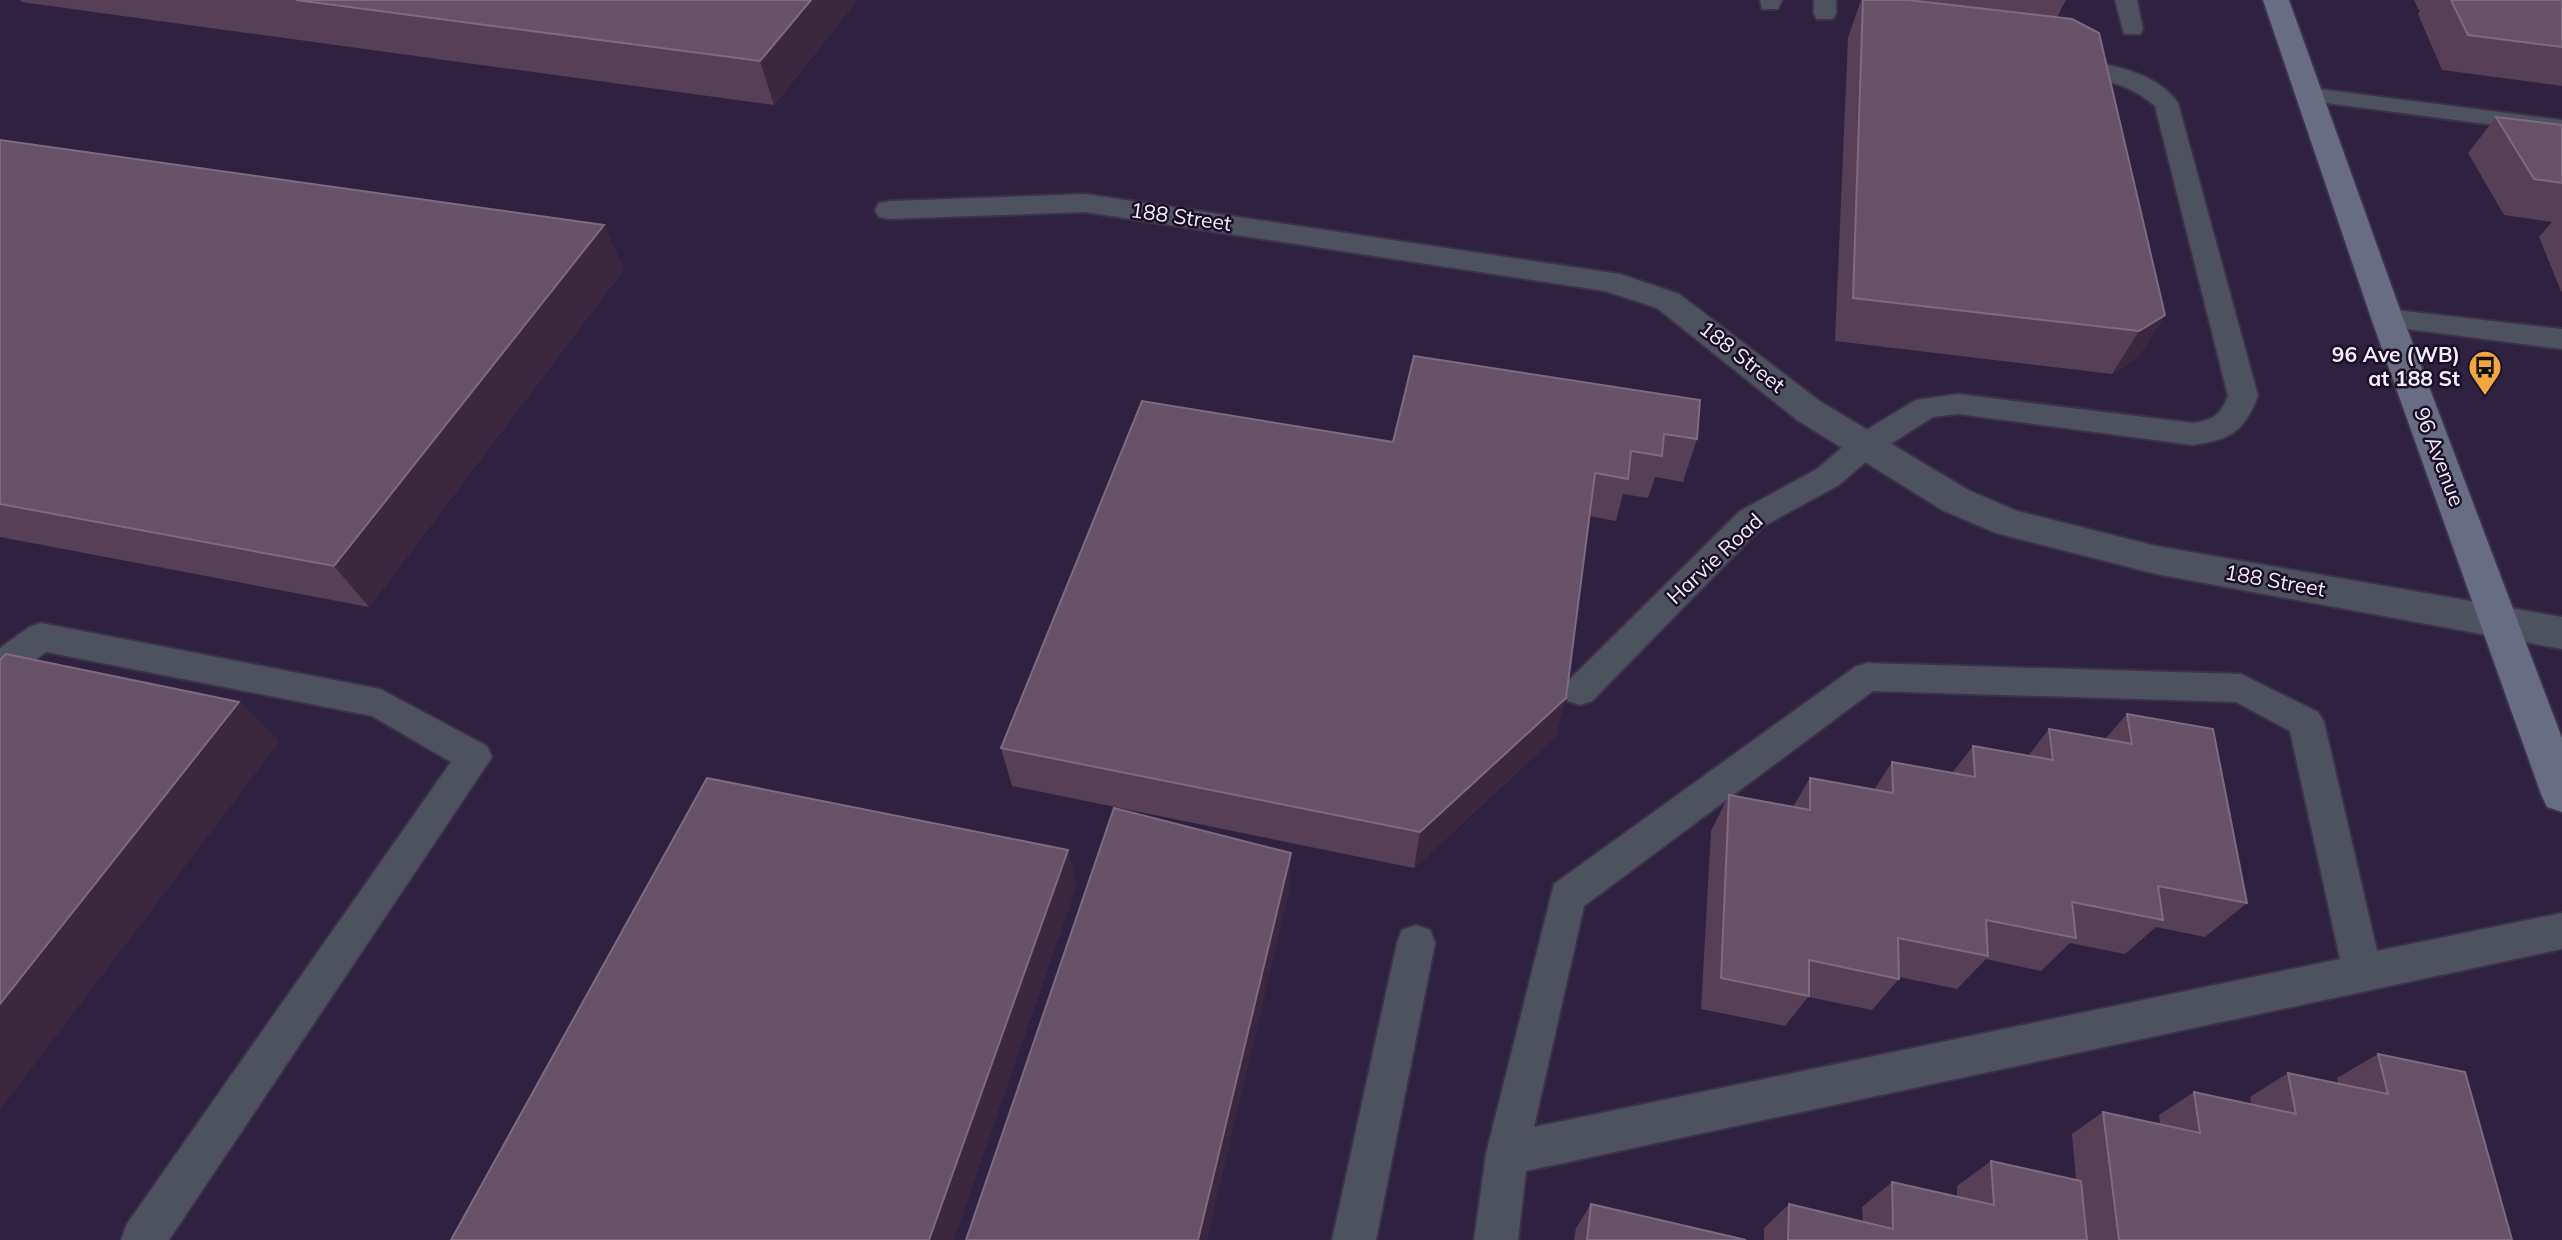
<svg xmlns="http://www.w3.org/2000/svg" width="2562" height="1240" viewBox="0 0 2562 1240" font-family="Mulish,sans-serif">
<rect width="100%" height="100%" fill="#231831"/>
<rect fill="#2f2240" x="0" y="0" width="2562" height="1240"/>
<g fill="none" stroke-linecap="round" stroke-linejoin="round">
<defs>
<g id="service">
<path d="M1760 0H1782L1778 9H1762Z"/>
<path d="M1814 0H1836V14L1833 19H1817L1814 14Z"/>
<path d="M2115 0H2137L2143 29 2140 34H2124Z"/>
<path d="M2073 59C2108 64 2156 71 2178 103L2258 396C2243 433 2231 439 2193 445L1958 414 1933 417 1875 454 1839 485 1762 527 1592 701 1580 705 1568 701 1563 691 1568 681 1740 511 1817 469 1853 438 1916 400 1958 394 2193 423C2213 420 2221 415 2228 396L2155 106C2128 82 2098 79 2065 71L2061 66 2065 61Z"/>
<path d="M2311 88 2562 120V134L2303 100 2299 95 2303 90Z"/>
<path d="M2387 309 2562 329V349L2377 325 2373 318 2377 311Z"/>
<path d="M41 623 380 689 487 746 492 757 169 1240H121L127 1224 451 762 372 716 46 652 12 677 0 681V648L29 627Z"/>
<path d="M1867 663 2241 674 2318 712 2324 722 2377 951 2562 913V949L1526 1171 1518 1240H1474L1486 1154 1554 884 1855 667ZM1873 691 2236 702 2290 731 2340 959 1534 1127 1584 906Z"/>
<path d="M1416 925 1430 930 1435 943 1376 1240H1332L1397 943 1402 930Z"/>
</g>
<path id="minor" d="M1085 194 1620 274 1679 294 1821 402 1970 491 2017 511 2156 546 2562 617V649L2156 574 1996 533 1944 511 1797 420 1657 308 1605 291 1085 212 890 219 879 217 875 210 879 203 890 201Z"/>
<path id="secondary" d="M2263 0H2289L2403 318 2562 738V812L2547 807 2541 794 2371 318Z"/>
</defs>
<use href="#service" stroke="#3c3249" stroke-width="4"/>
<use href="#minor" stroke="#3c3249" stroke-width="4"/>
<use href="#secondary" stroke="#3c3249" stroke-width="4"/>
<use href="#service" fill="#4e515e" fill-rule="evenodd"/>
<use href="#minor" fill="#4e515e" fill-rule="evenodd"/>
<use href="#secondary" fill="#696d83" fill-rule="evenodd"/>
</g>
<g fill="#573f56">
<path d="M20 0H857L774 105 21 2Z"/>
<path d="M1861 0H2066L2057 17 2165 315 2137 358 2112 374 1835 341 1848 38Z"/>
<path d="M2414 0H2562V86L2442 70 2418 14 2420 10 2418 9Z"/>
<path d="M2496 117 2562 125V292L2561 291 2539 237 2552 222 2504 215 2468 153Z"/>
<path d="M0 140 624 269 369 607 0 537Z"/>
<path d="M1414 356 1697 439 1683 482 1655 477 1648 498 1623 494 1616 521 1589 516 1566 698 1555 737 1414 868 1012 786 1001 748 1393 442Z"/>
<path d="M2127 714 2247 903 2205 937 2156 927 2125 954 2070 943 2041 971 1986 959 1957 989 1899 977V979L1872 1010 1808 997 1785 1026 1701 1009 1711 831 1729 795 1793 807 1810 778 1874 790 1892 762 1952 773 1973 746 2028 756 2049 729 2105 739Z"/>
<path d="M2378 1054 2512 1240H1764V1228L1789 1204 1863 1222 1862 1207 1892 1182 1957 1197V1186L1991 1161 2076 1180 2072 1134 2103 1112 2160 1124 2159 1115 2194 1092 2251 1104 2250 1097 2288 1073 2338 1084 2337 1078Z"/>
<path d="M1591 1204 1746 1240H1574L1576 1228Z"/>
</g>
<g fill="#3b283f">
<path d="M811 0H857L774 105 760 61Z"/>
<path d="M604 225 624 269 369 607 334 566Z"/>
<path d="M2165 315 2137 358 2112 374 2139 331Z"/>
<path d="M1566 698 1555 737 1414 868 1420 832Z"/>
<path d="M239 702 280 741 0 1110V1004Z"/>
<path d="M1068 850 1077 885 954 1240H929Z"/>
<path d="M1291 853 1290 888 1207 1240H1198Z"/>
</g>
<g fill="#685268" stroke="#7e6b7f" stroke-width="2">
<path d="M296 0H811L760 61Z"/>
<path d="M1863 0H1908L2072 19 2099 33 2165 315 2139 331 1853 298Z"/>
<path d="M2451 0H2562V47L2468 35Z"/>
<path d="M2496 117 2562 125V183L2534 179Z"/>
<path d="M0 140 604 225 334 566 0 504Z"/>
<path d="M1414 356 1700 400 1697 439 1664 434 1662 456 1631 451 1628 479 1595 473 1566 698 1420 832 1001 748 1142 401 1393 442Z"/>
<path d="M6 654 239 702 0 1004V660Z"/>
<path d="M2127 714 2213 729 2247 903 2158 886 2163 920 2072 902 2076 938 1986 920 1988 956 1898 938 1899 979 1809 960V996L1721 978 1729 795 1810 810V778L1893 793 1892 762 1975 777 1973 746 2053 760 2049 729 2132 744Z"/>
<path d="M707 778 1068 850 929 1240H451Z"/>
<path d="M1114 808 1291 853 1198 1240H966Z"/>
<path d="M2378 1054 2465 1072 2512 1240H2119L2103 1112 2200 1133 2194 1092 2296 1114 2288 1073 2388 1094Z"/>
<path d="M1991 1161 2081 1181 2087 1240H1788L1789 1204 1893 1229 1892 1182 1994 1205Z"/>
<path d="M1591 1204 1746 1240H1587Z"/>
</g>
<defs>
<symbol id="bus-pin" viewBox="-11 -11 22 30"><path d="M0 17L-7.5 6A9.5 9.5 0 1 1 7.5 6Z" fill="#f2a541" stroke="#1a0f27"/><path d="M-5-6H5V4H4V6H2V4H-2V6H-4V4H-5ZM-3.5-4V0h7V-4ZM-3.5 1.2v1.5H-2V1.2ZM2 1.2v1.5H3.5V1.2Z" fill="#111"/></symbol>
</defs>
<g fill-rule="evenodd">
<use href="#bus-pin" x="2466" y="348" width="38" height="52"/>
</g>
<g text-anchor="middle" stroke-width="5" stroke-linejoin="round" paint-order="stroke">
<g font-size="21" fill="#f4effd" stroke="#1a0f27">
<text transform="translate(1181 217) rotate(8)" y="7">188 Street</text>
<text transform="translate(1742 357) rotate(38)" y="7">188 Street</text>
<text transform="translate(2439 457) rotate(69)" y="7">96 Avenue</text>
<text transform="translate(1715 559) rotate(-43)" y="7">Harvie Road</text>
<text transform="translate(2275 581) rotate(10)" y="7">188 Street</text>
</g>
<g font-size="21" font-weight="bold" fill="#f4effd" stroke="#1a0f27" text-anchor="end">
<text x="2460" y="362">96 Ave (WB)<tspan x="2460" dy="24">at 188 St</tspan></text>
</g>
</g>
</svg>
